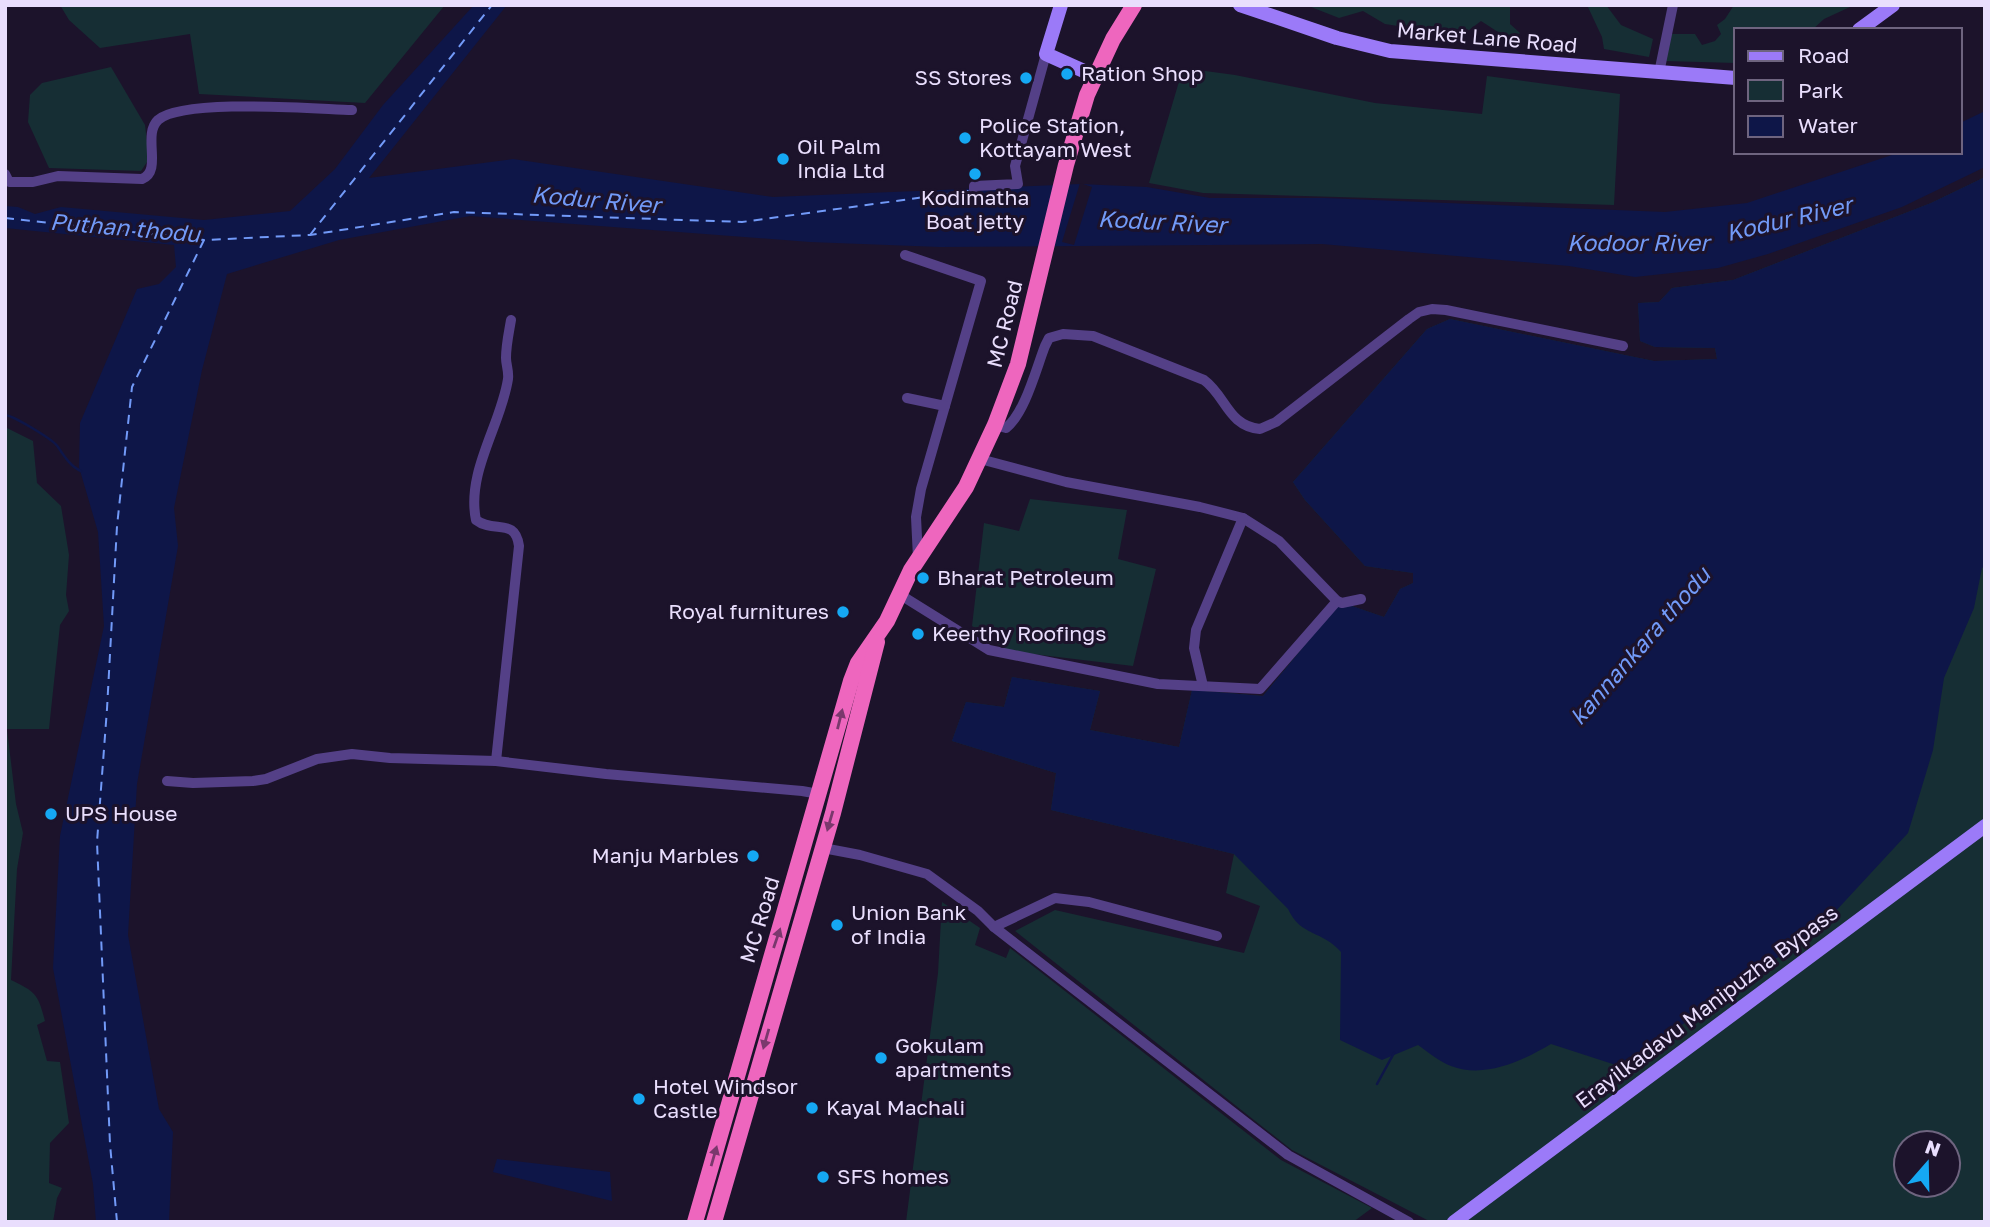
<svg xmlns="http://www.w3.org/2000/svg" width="1990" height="1227" viewBox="0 0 1990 1227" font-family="'Golos Text',sans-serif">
<rect width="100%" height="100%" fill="#1c132b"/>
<g fill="#162e34" fill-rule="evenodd">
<path d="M60 5H445L365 103 199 94 190 34 100 48 69 20Z"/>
<path d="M1306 5H1510V24L1520 33 1512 41 1481 21 1465 33 1430 31 1385 24 1363 11 1339 18Z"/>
<path d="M1587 5H1606L1621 25 1653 39 1649 57 1604 49 1602 37Z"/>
<path d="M1734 5H1848L1850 7 1824 19 1812 30H1736V63L1664 61 1670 34H1695L1702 45 1715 41 1721 34 1717 25 1725 19Z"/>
<path d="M111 67 145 125 149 159 141 171 49 168 28 122 30 95 42 83Z"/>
<path d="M1183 68 1235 75 1375 103 1482 114 1487 76 1620 94 1614 205 1203 193 1149 183Z"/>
<path d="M1985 177V1222H1431L1292 1150 1015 931 1055 910 1244 953 1260 906 1226 893 1234 854 1051 810 1056 773 952 741 966 702 1004 707 1012 677 1100 691 1090 730 1179 747 1192 690 1263 696 1338 605 1346 604 1384 617 1400 589 1413 583V573L1365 566 1305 500 1293 482 1427 329 1450 319 1654 361 1717 359 1715 348 1655 347 1640 341 1638 303 1659 302 1672 288 1733 280 1931 203ZM1906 1143H1948V1185H1906Z"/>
<path d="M5 427 33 441 37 483 61 506 69 555 66 595 69 611 60 625 49 729H7L16 804 23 833 17 869 11 980C36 992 38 994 45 1021L37 1025 47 1061 60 1062 69 1123 50 1143 49 1183 62 1188 57 1198 53 1222H5Z"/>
<path d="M1030 499 1127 510 1118 559 1156 569 1133 666 1008 651 972 626 984 523 1019 531Z"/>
<path d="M942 902 980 928 975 945 1006 958 1010 948 1281 1160 1372 1208 1353 1222H906L938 973Z"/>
</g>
<g fill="#0e1648">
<path d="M474 5H507L369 178 513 159 773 197 1080 184 1147 187 1210 198H1325L1665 212 1747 203 1901 152H1960V123L1985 111V167L1902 207 1768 254 1718 268 1635 277 1569 266 1322 244 940 247 810 242 470 216 339 240 227 274 202 370 174 508 178 546 137 784 128 935 159 1109 173 1132 169 1222H96L93 1184 53 968 60 836 104 626 98 532 79 467 80 423 137 289 159 284 176 267 174 245 5 228V206L18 207 35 214 61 207 204 220 290 211 335 169 383 105Z"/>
<path d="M1985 177V566L1982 568 1974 608 1944 678 1933 750 1908 833 1821 927 1622 1067 1551 1044C1522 1061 1485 1079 1451 1066 1440 1062 1428 1052 1418 1045L1382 1060 1340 1040 1341 952C1322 930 1301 937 1288 909L1234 854 1051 810 1056 773 952 741 966 702 1004 707 1012 677 1100 691 1090 730 1179 747 1192 690 1263 696 1338 605 1346 604 1384 617 1400 589 1413 583V573L1365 566 1305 500 1293 482 1427 329 1450 319 1654 361 1717 359 1715 348 1655 347 1640 341 1638 303 1659 302 1672 288 1733 280 1931 203Z"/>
<path d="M497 1159 610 1172 612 1201 493 1172Z"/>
</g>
<path fill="#1c132b" d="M1080 183 1092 187 1074 245 1062 242Z"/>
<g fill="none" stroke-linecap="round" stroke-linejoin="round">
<g stroke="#0e1648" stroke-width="2.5">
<path d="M5 415C14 416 54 440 58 447 64 456 71 467 81 471"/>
<path d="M1377 1084 1394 1053"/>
</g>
<g stroke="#729af8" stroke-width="2" stroke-dasharray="9 7" stroke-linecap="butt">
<path d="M5 218 204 240 310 235 454 212 742 222 969 191"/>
<path d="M310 235 492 5"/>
<path d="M117 1222 110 1144 97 842 107 709 117 526 132 387 204 240"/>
</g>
<g stroke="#544087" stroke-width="10">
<path d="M1659 73 1673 5"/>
<path d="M5 174 9 182H33L58 176 142 179C163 171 142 135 158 120 183 98 316 109 352 110"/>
<path d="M974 190V186L1018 184 1015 166 1046 54"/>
<path d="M905 255 981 281 921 489 916 517 918 558"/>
<path d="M907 398 945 406"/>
<path d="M995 425 1006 428C1025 413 1036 369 1045 346L1049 338 1063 334 1093 336 1204 380C1226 396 1228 426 1260 429L1276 422 1409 319 1419 312 1432 309 1446 310 1623 346"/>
<path d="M980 459 1066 482 1200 507 1243 518 1279 541 1337 601 1342 603 1361 599"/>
<path d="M899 594 989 650 1158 684 1260 689 1337 601"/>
<path d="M1203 686 1194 648 1196 630 1243 518"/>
<path d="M496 761 519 546C515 517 494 534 476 520 466 472 501 425 508 379 509 371 506 365 506 358 506 345 509 332 511 320"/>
<path d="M167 781 193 783 253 781 266 779 317 759 352 754 390 758 496 761 606 774 802 791 819 794"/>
<path d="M823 848 860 855 927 874 978 911 994 927 1288 1155 1409 1222"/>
<path d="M994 927 1055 898 1089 902 1217 936"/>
</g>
<g stroke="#9b7af8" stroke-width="14">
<path d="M1061 5 1046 54 1095 76"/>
<path d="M1240 5 1337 38 1390 51 1736 78"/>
<path d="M1859 30 1893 5"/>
<path d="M1454 1222 1985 826"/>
</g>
<g stroke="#ee66be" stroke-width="16">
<path d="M695 1222 851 681 858 663 887 621 911 570 966 487 995 425 1018 364 1066 165 1087 95 1113 39 1134 5"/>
<path d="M714 1222 833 813 877 642"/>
</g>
</g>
<defs><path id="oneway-solid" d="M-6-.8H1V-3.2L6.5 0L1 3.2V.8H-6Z" transform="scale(1.75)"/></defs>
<g fill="#7a386d">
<use href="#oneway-solid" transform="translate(840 719) rotate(-76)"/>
<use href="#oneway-solid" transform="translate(830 821) rotate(106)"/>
<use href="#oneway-solid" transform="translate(777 938) rotate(-71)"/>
<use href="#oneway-solid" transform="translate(766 1039) rotate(106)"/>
<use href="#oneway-solid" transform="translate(714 1156) rotate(-74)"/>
</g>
<g fill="#15a8f3" stroke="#1c132b" stroke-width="2.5">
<circle cx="1067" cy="74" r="7"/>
<circle cx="1026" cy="78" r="7"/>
<circle cx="965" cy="138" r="7"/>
<circle cx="783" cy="159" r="7"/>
<circle cx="975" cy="174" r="7"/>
<circle cx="923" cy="578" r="7"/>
<circle cx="843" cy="612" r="7"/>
<circle cx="918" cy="634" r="7"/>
<circle cx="51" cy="814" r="7"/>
<circle cx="753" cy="856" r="7"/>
<circle cx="837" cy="925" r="7"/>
<circle cx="881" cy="1058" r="7"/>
<circle cx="639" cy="1099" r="7"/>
<circle cx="812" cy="1108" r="7"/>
<circle cx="823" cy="1177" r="7"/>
</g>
<g text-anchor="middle" stroke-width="6" stroke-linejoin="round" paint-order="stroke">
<g font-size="21" fill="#e9defd" stroke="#1c132b">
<text transform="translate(1487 38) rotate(5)" y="7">Market Lane Road</text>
<text transform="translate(1005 324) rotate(-76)" y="7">MC Road</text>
<text transform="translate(760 920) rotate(-73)" y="7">MC Road</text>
<text transform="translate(1707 1007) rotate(-37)" y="7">Erayilkadavu Manipuzha Bypass</text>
</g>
<g font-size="21" fill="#e9defd" stroke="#1c132b" text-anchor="start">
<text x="1081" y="81">Ration Shop</text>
<text x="1012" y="85" text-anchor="end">SS Stores</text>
<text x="979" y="133">Police Station,<tspan x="979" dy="24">Kottayam West</tspan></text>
<text x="797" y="154">Oil Palm<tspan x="797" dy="24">India Ltd</tspan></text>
<text x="975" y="205" text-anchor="middle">Kodimatha<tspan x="975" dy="24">Boat jetty</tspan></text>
<text x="937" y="585">Bharat Petroleum</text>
<text x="829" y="619" text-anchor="end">Royal furnitures</text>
<text x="932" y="641">Keerthy Roofings</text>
<text x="65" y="821">UPS House</text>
<text x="739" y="863" text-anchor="end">Manju Marbles</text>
<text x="851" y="920">Union Bank<tspan x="851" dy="24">of India</tspan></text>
<text x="895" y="1053">Gokulam<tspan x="895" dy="24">apartments</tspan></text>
<text x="653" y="1094">Hotel Windsor<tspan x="653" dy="24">Castle</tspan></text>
<text x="826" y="1115">Kayal Machali</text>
<text x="837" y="1184">SFS homes</text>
</g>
<g font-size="23" font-style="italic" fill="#729af8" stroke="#1c132b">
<text transform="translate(596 200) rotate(5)" y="8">Kodur River</text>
<text transform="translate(1789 219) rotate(-13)" y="8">Kodur River</text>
<text transform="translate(1162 222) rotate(3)" y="8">Kodur River</text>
<text transform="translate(125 228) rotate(5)" y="8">Puthan thodu</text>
<text x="1638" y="251">Kodoor River</text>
<text transform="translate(1640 646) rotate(-49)" y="8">kannankara thodu</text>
</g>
</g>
<rect width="1990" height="1227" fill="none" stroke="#e9defd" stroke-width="14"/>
<rect x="1734" y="28" width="228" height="126" fill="#1c132b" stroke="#6e647f" stroke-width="2"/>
<rect x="1748" y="51" width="35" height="10" fill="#9b7af8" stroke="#6e647f" stroke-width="2"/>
<text x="1798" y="63" font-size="21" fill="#e9defd">Road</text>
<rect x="1748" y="80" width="35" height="21" fill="#162e34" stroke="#6e647f" stroke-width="2"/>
<text x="1798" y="98" font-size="21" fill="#e9defd">Park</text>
<rect x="1748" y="116" width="35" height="21" fill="#0e1648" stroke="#6e647f" stroke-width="2"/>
<text x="1798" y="133" font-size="21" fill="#e9defd">Water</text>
<g transform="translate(1927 1164) rotate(20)"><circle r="33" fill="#1c132b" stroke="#6e647f" stroke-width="2"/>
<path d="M0-5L12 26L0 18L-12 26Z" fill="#15a8f3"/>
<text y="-10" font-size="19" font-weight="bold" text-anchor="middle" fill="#e9defd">N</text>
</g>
</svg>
